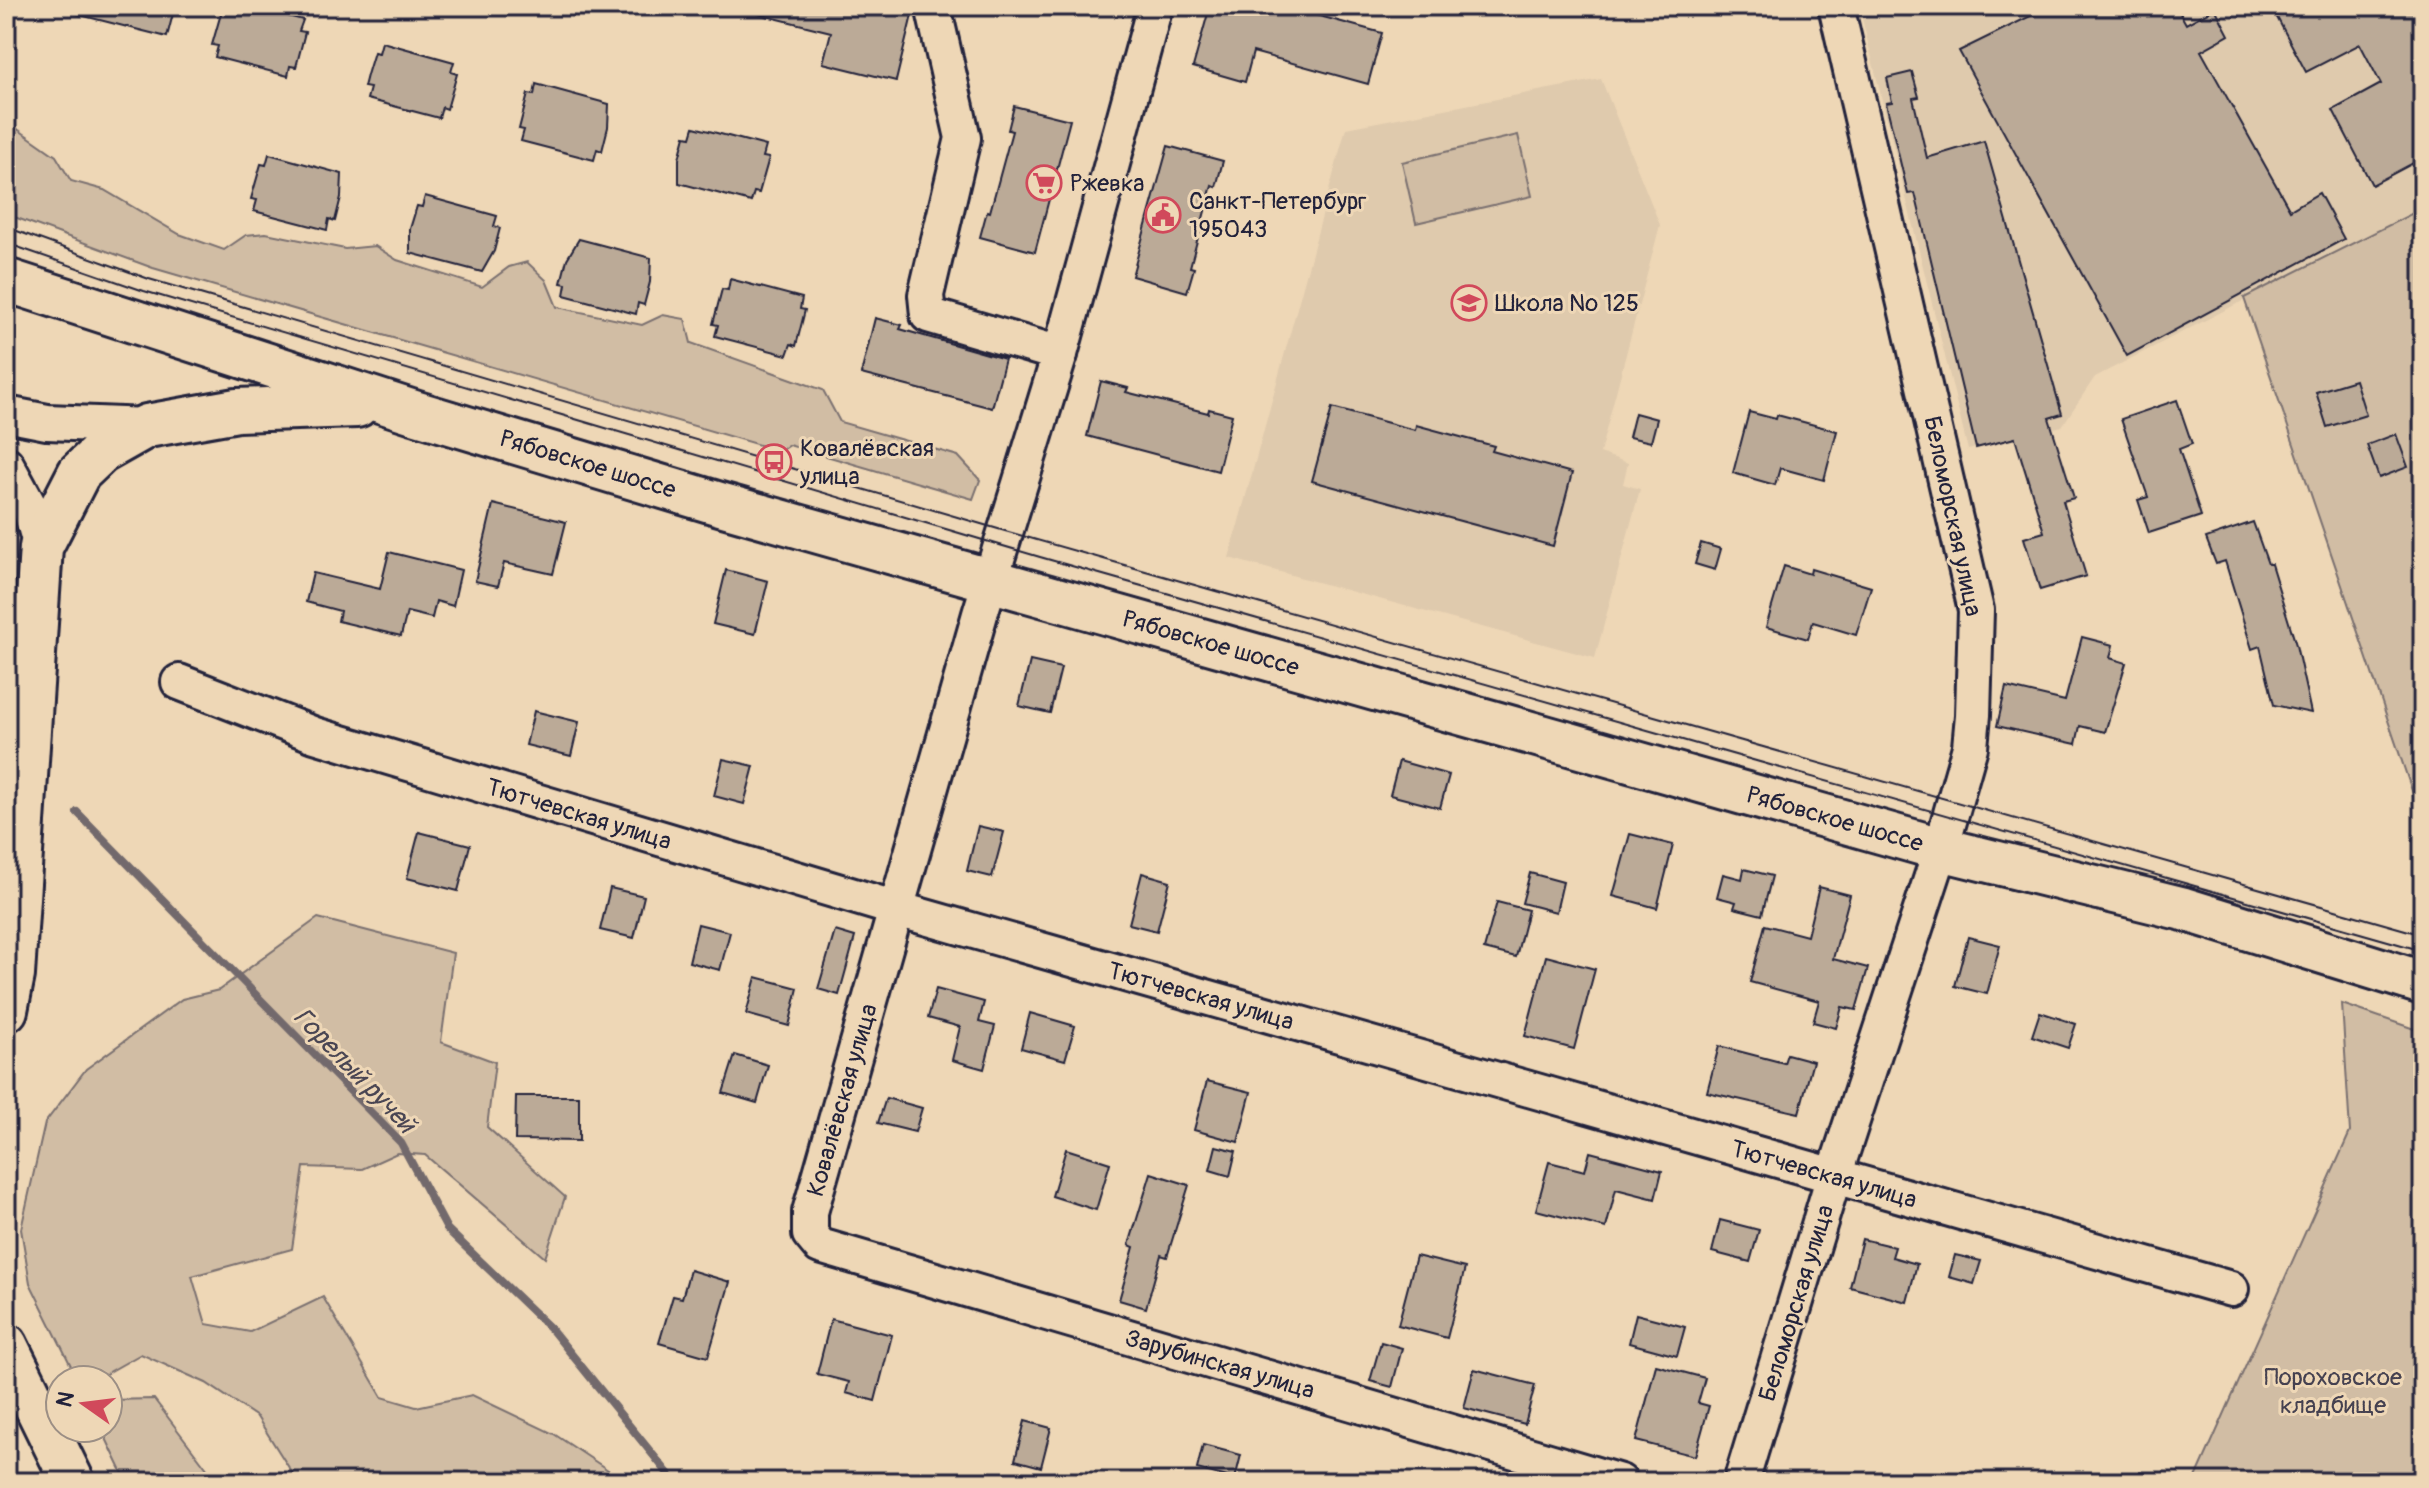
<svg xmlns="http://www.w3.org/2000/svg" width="2429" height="1488" viewBox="0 0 2429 1488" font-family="Pangolin,sans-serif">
<rect width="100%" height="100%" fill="#eed7b6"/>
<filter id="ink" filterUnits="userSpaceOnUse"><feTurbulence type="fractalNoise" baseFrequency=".0125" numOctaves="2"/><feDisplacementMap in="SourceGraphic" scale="16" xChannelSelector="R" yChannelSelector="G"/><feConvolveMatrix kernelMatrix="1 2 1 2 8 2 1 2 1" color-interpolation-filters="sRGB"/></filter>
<g filter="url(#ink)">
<g fill="#dfcaad">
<path d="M1859 6H2423V208L2095 377 2062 426 1968 450Z"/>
<path d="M1601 79 1660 225 1600 453 1628 463 1623 484 1640 489 1595 658 1229 558 1346 128Z"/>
</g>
<g fill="#d1bda4" stroke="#7a7070" stroke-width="2">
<path d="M6 121 56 156 71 181 104 190 179 234 224 250 246 235 266 233 345 249 375 246 397 260 482 287 509 267 527 262 546 280 557 307 642 325 663 315 685 319 691 343 823 390 840 422 958 456 980 480 973 499 789 445 780 451 153 268 6 214Z"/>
<path d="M1518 135 1532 196 1416 223 1402 162Z"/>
<path d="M2423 208V823L2244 298Z"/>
<path d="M318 918 453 953 441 1042 495 1062 487 1127 565 1197 545 1258 425 1155 397 1153 362 1169 304 1167 292 1249 192 1276 206 1324 250 1332 323 1297 382 1397 416 1407 472 1395 554 1434 626 1482H298L257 1417 206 1383 141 1354 95 1380H78L30 1283 21 1229 45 1123 86 1069 182 999 219 990Z"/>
<path d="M2342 1004 2423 1032V1482H2194L2350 1132Z"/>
<path d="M154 1399 217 1482H127L101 1428H108V1400Z"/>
</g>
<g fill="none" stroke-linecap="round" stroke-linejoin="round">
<path stroke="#72696c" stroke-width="8" d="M77 812 401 1143 447 1229 552 1330 675 1482"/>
</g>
<g fill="#bbaa97" stroke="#22223b" stroke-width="2">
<path d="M77 6H175L167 37 76 14Z"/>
<path d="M229 6H250L303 20 299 31 305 32 302 44 296 67 290 66 288 76 215 57 218 46 212 45 222 10 227 11Z"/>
<path d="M759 6H857L912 15 896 81 823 63 831 32 758 14Z"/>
<path d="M1210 6H1283L1382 33 1368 84 1253 52 1245 82 1193 67Z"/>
<path d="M2051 6H2176L2186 24 2215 8 2229 35 2201 51 2290 210 2319 193 2344 239 2127 356 1959 51Z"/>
<path d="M2271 6H2423V158L2372 185 2333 110 2381 84 2360 44 2306 72Z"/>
<path d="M382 42 454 62 451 72 457 74 447 109 442 107 439 118 367 99 370 88 364 87 367 75 374 52 379 53Z"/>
<path d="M1912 72 1919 97 1913 98 1927 158 1984 141 2062 414 2049 418 2074 498 2063 501 2086 576 2040 590 2024 538 2044 532 2015 438 1976 448 1915 193 1908 194 1886 103 1892 102 1887 78Z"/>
<path d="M536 84 609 104 608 127 602 151 597 149 594 160 521 141 524 130 519 129 528 94 534 95Z"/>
<path d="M1014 106 1070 120 1035 252 980 237 987 211 990 212 1012 131 1008 130Z"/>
<path d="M694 127 766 146 763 157 769 158 759 193 754 192 751 202 679 183V159L685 136 691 137Z"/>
<path d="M1168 146 1223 161 1216 187 1212 185 1190 267 1194 268 1187 292 1132 276Z"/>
<path d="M269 154 342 174 341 197 335 221 329 219 327 230 254 211 257 200 251 199 261 164 266 165Z"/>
<path d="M425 196 497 216 494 226 500 228 494 251 482 272 410 253V229L417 206 422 207Z"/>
<path d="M579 239 651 258 650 282 644 305 638 303 636 314 564 295 566 284 561 283 567 259Z"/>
<path d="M730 279 802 298 800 309 805 310 796 346 791 344 787 355 715 336 718 325 713 324 722 289 728 290Z"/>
<path d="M875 318 902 325 900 329 1005 359 992 408 861 374Z"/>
<path d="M2355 380 2366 415 2327 427 2316 392Z"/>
<path d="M1101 381 1128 388 1126 392 1208 413 1209 409 1232 415 1218 471 1087 436Z"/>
<path d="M2177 400 2192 444 2179 449 2201 516 2149 533 2138 500 2148 497 2121 419Z"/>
<path d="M1332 408 1415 430 1416 425 1494 446 1492 451 1572 473 1553 546 1312 481Z"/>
<path d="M1749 412 1776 419 1777 415 1837 431 1824 480 1780 468 1775 485 1733 473Z"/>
<path d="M1635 413 1657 419 1651 442 1629 437Z"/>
<path d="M2396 434 2408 467 2379 478 2367 445Z"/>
<path d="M493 504 566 522 553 574 504 563 498 586 475 581Z"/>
<path d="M2253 522 2268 564H2271L2296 645 2311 713 2274 705 2260 646 2252 649 2225 561 2216 564 2206 538Z"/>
<path d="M1701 543 1721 549 1715 570 1695 564Z"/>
<path d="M389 552 461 570 453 606 436 601 432 618 407 612 401 636 338 621 340 611 306 602 313 573 380 589Z"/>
<path d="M1784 566 1810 574 1811 569 1871 587 1856 635 1813 622 1808 639 1766 627Z"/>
<path d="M726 570 768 581 755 634 713 624Z"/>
<path d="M2082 637 2113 645 2110 658 2126 663 2105 732 2080 726 2076 744 1997 726 2006 687 2065 701Z"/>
<path d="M1030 661 1061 668 1050 713 1019 706Z"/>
<path d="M534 711 579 722 571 756 526 745Z"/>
<path d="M723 759 754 766 744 804 714 796Z"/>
<path d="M1399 761 1449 775 1440 808 1390 795Z"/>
<path d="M978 826 1004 832 992 877 967 871Z"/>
<path d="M419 832 470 845 458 891 407 878Z"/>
<path d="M1630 834 1673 845 1657 908 1613 896Z"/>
<path d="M1744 869 1772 876 1762 915 1734 908 1736 902 1717 897 1723 874 1742 879Z"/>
<path d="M1142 873 1170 881 1157 931 1129 924Z"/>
<path d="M1530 873 1563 882 1556 912 1522 903Z"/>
<path d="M1819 887 1850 895 1833 959 1868 968 1856 1010 1842 1007 1836 1028 1813 1022 1819 1001 1750 982 1765 925 1807 936Z"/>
<path d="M610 888 644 896 634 938 600 930Z"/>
<path d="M1497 902 1528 910 1516 957 1484 949Z"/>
<path d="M698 924 730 932 720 970 689 962Z"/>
<path d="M835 931 855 937 839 995 818 989Z"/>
<path d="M1968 937 2000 945 1987 994 1955 986Z"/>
<path d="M1546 956 1595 969 1574 1049 1525 1036Z"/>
<path d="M756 977 798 988 789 1026 746 1014Z"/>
<path d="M936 989 984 1002 979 1022 995 1026 984 1069 952 1060 960 1027 928 1018Z"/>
<path d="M2040 1012 2076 1024 2068 1048 2032 1036Z"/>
<path d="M1030 1013 1075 1026 1065 1060 1021 1048Z"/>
<path d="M1719 1046 1784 1063 1787 1054 1813 1061 1799 1113 1707 1092Z"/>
<path d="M735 1055 768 1065 757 1103 723 1093Z"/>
<path d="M1207 1081 1251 1092 1238 1142 1194 1130Z"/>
<path d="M516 1096H579V1141L515 1140Z"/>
<path d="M886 1098 922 1108 915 1132 878 1123Z"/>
<path d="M1216 1146 1236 1151 1230 1176 1210 1170Z"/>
<path d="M1066 1149 1110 1163 1096 1210 1052 1196Z"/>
<path d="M1590 1152 1662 1171 1655 1199 1616 1189 1606 1228 1536 1210 1549 1162 1585 1171Z"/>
<path d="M1151 1173 1189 1185 1167 1257 1161 1255 1146 1308 1119 1300 1134 1247 1129 1245Z"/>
<path d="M1720 1220 1759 1230 1750 1262 1712 1252Z"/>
<path d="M1862 1239 1895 1247 1892 1257 1917 1264 1907 1302 1850 1287Z"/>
<path d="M1955 1255 1981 1261 1974 1284 1949 1277Z"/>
<path d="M1416 1256 1465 1268 1447 1338 1398 1325Z"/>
<path d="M690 1270 730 1282 708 1357 659 1343 673 1296 682 1298Z"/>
<path d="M1636 1314 1685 1327 1677 1356 1629 1343Z"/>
<path d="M831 1319 892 1335 875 1401 846 1393 849 1382 817 1374Z"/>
<path d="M1381 1342 1402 1348 1392 1387 1370 1381Z"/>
<path d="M1656 1365 1705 1378 1698 1403 1709 1406 1695 1456 1636 1441Z"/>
<path d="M1474 1369 1535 1385 1525 1424 1464 1408Z"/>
<path d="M1025 1421 1051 1428 1041 1467 1015 1460Z"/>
<path d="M1203 1445 1241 1455 1235 1479 1197 1469Z"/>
</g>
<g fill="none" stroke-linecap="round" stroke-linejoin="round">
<defs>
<g id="minor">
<path d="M933 6 963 138 926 295 928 315 1060 354 980 614 810 1212V1234L820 1246 1620 1482"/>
<path d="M1060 354 1155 6"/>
<path d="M6 414 47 422 147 426"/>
<path d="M6 464 30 508 41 547"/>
<path d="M179 682 315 735 897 909 2231 1289"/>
<path d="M1741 1482 1834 1176 1941 849 1970 747 1973 715 1976 610 1836 6"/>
</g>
<g id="major">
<path d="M6 280 414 412 720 504 1941 849 2184 909 2423 983"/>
<path d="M6 1010 13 975 41 547 79 473 101 452 147 426 237 410 357 406"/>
<path d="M6 1345 73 1482"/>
</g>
</defs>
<use href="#minor" stroke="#22223b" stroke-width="40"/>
<use href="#major" stroke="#22223b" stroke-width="48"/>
<use href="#minor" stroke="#eed7b6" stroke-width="34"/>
<use href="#major" stroke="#eed7b6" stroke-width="42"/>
<g stroke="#22223b" stroke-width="2">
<path d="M6 227 149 279 1005 531 2423 935"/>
<path d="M6 243 144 291 1040 557 2423 951"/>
</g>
</g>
</g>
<defs>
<symbol id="supermarket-ring" viewBox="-11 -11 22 22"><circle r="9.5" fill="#eed7b6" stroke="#d1495b" stroke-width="1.5"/><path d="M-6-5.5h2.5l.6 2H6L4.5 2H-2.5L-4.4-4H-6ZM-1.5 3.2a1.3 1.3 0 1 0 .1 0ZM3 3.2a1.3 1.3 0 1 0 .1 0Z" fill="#d1495b"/></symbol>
<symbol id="civic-ring" viewBox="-11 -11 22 22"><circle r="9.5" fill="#eed7b6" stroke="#d1495b" stroke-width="1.5"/><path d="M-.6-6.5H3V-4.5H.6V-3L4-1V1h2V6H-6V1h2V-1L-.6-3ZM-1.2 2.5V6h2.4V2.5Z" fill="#d1495b"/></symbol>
<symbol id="school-ring" viewBox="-11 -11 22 22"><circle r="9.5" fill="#eed7b6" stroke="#d1495b" stroke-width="1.5"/><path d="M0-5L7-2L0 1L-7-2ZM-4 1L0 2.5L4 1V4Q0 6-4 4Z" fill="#d1495b"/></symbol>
<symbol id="bus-ring" viewBox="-11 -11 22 22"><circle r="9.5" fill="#eed7b6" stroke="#d1495b" stroke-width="1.5"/><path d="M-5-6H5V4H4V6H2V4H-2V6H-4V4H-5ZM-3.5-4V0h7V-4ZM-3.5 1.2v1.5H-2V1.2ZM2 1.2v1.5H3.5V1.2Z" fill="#d1495b"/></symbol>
</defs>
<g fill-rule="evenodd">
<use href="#supermarket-ring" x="1024" y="163" width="40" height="40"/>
<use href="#civic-ring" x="1143" y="195" width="40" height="40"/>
<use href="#school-ring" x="1449" y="283" width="40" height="40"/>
<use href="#bus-ring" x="754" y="442" width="40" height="40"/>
</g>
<g text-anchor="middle" stroke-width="6" stroke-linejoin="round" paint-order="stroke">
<g font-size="24" fill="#22223b" stroke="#eed7b6" text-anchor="start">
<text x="1070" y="191">Ржевка</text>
<text x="1189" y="209">Санкт-Петербург<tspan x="1189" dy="28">195043</tspan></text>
<text x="1495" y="311">Школа № 125</text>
<text x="800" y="456">Ковалёвская<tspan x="800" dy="28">улица</tspan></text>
</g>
<g font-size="24" fill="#22223b" stroke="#eed7b6">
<text transform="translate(588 464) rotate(17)" y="8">Рябовское шоссе</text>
<text transform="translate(1953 516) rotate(78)" y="8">Беломорская улица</text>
<text transform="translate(1211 643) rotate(16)" y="8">Рябовское шоссе</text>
<text transform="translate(579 814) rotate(17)" y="8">Тютчевская улица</text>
<text transform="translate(1835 819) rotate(16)" y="8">Рябовское шоссе</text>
<text transform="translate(1201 996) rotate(16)" y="8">Тютчевская улица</text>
<text transform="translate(842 1100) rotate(-74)" y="8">Ковалёвская улица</text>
<text transform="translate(1824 1174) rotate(16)" y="8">Тютчевская улица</text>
<text transform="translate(1796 1303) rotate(-73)" y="8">Беломорская улица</text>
<text transform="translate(1220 1364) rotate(16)" y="8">Зарубинская улица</text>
</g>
<g font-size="24" fill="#454150" stroke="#eed7b6">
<text x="2333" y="1385">Пороховское<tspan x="2333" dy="28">кладбище</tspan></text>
</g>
<g font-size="26" font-style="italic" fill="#4a4653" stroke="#eed7b6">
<text transform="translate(355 1070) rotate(46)" y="9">Горелый ручей</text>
</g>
</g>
<rect width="2429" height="1488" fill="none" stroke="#eed7b6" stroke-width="32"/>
<rect x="16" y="16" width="2397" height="1456" fill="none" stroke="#22223b" stroke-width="3" filter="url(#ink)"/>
<g transform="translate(84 1404) rotate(284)"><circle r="38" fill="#eed7b6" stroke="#9c8f85" stroke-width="2"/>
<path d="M0-6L14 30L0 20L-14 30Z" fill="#d1495b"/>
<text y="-12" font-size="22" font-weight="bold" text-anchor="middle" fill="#22223b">N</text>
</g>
</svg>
